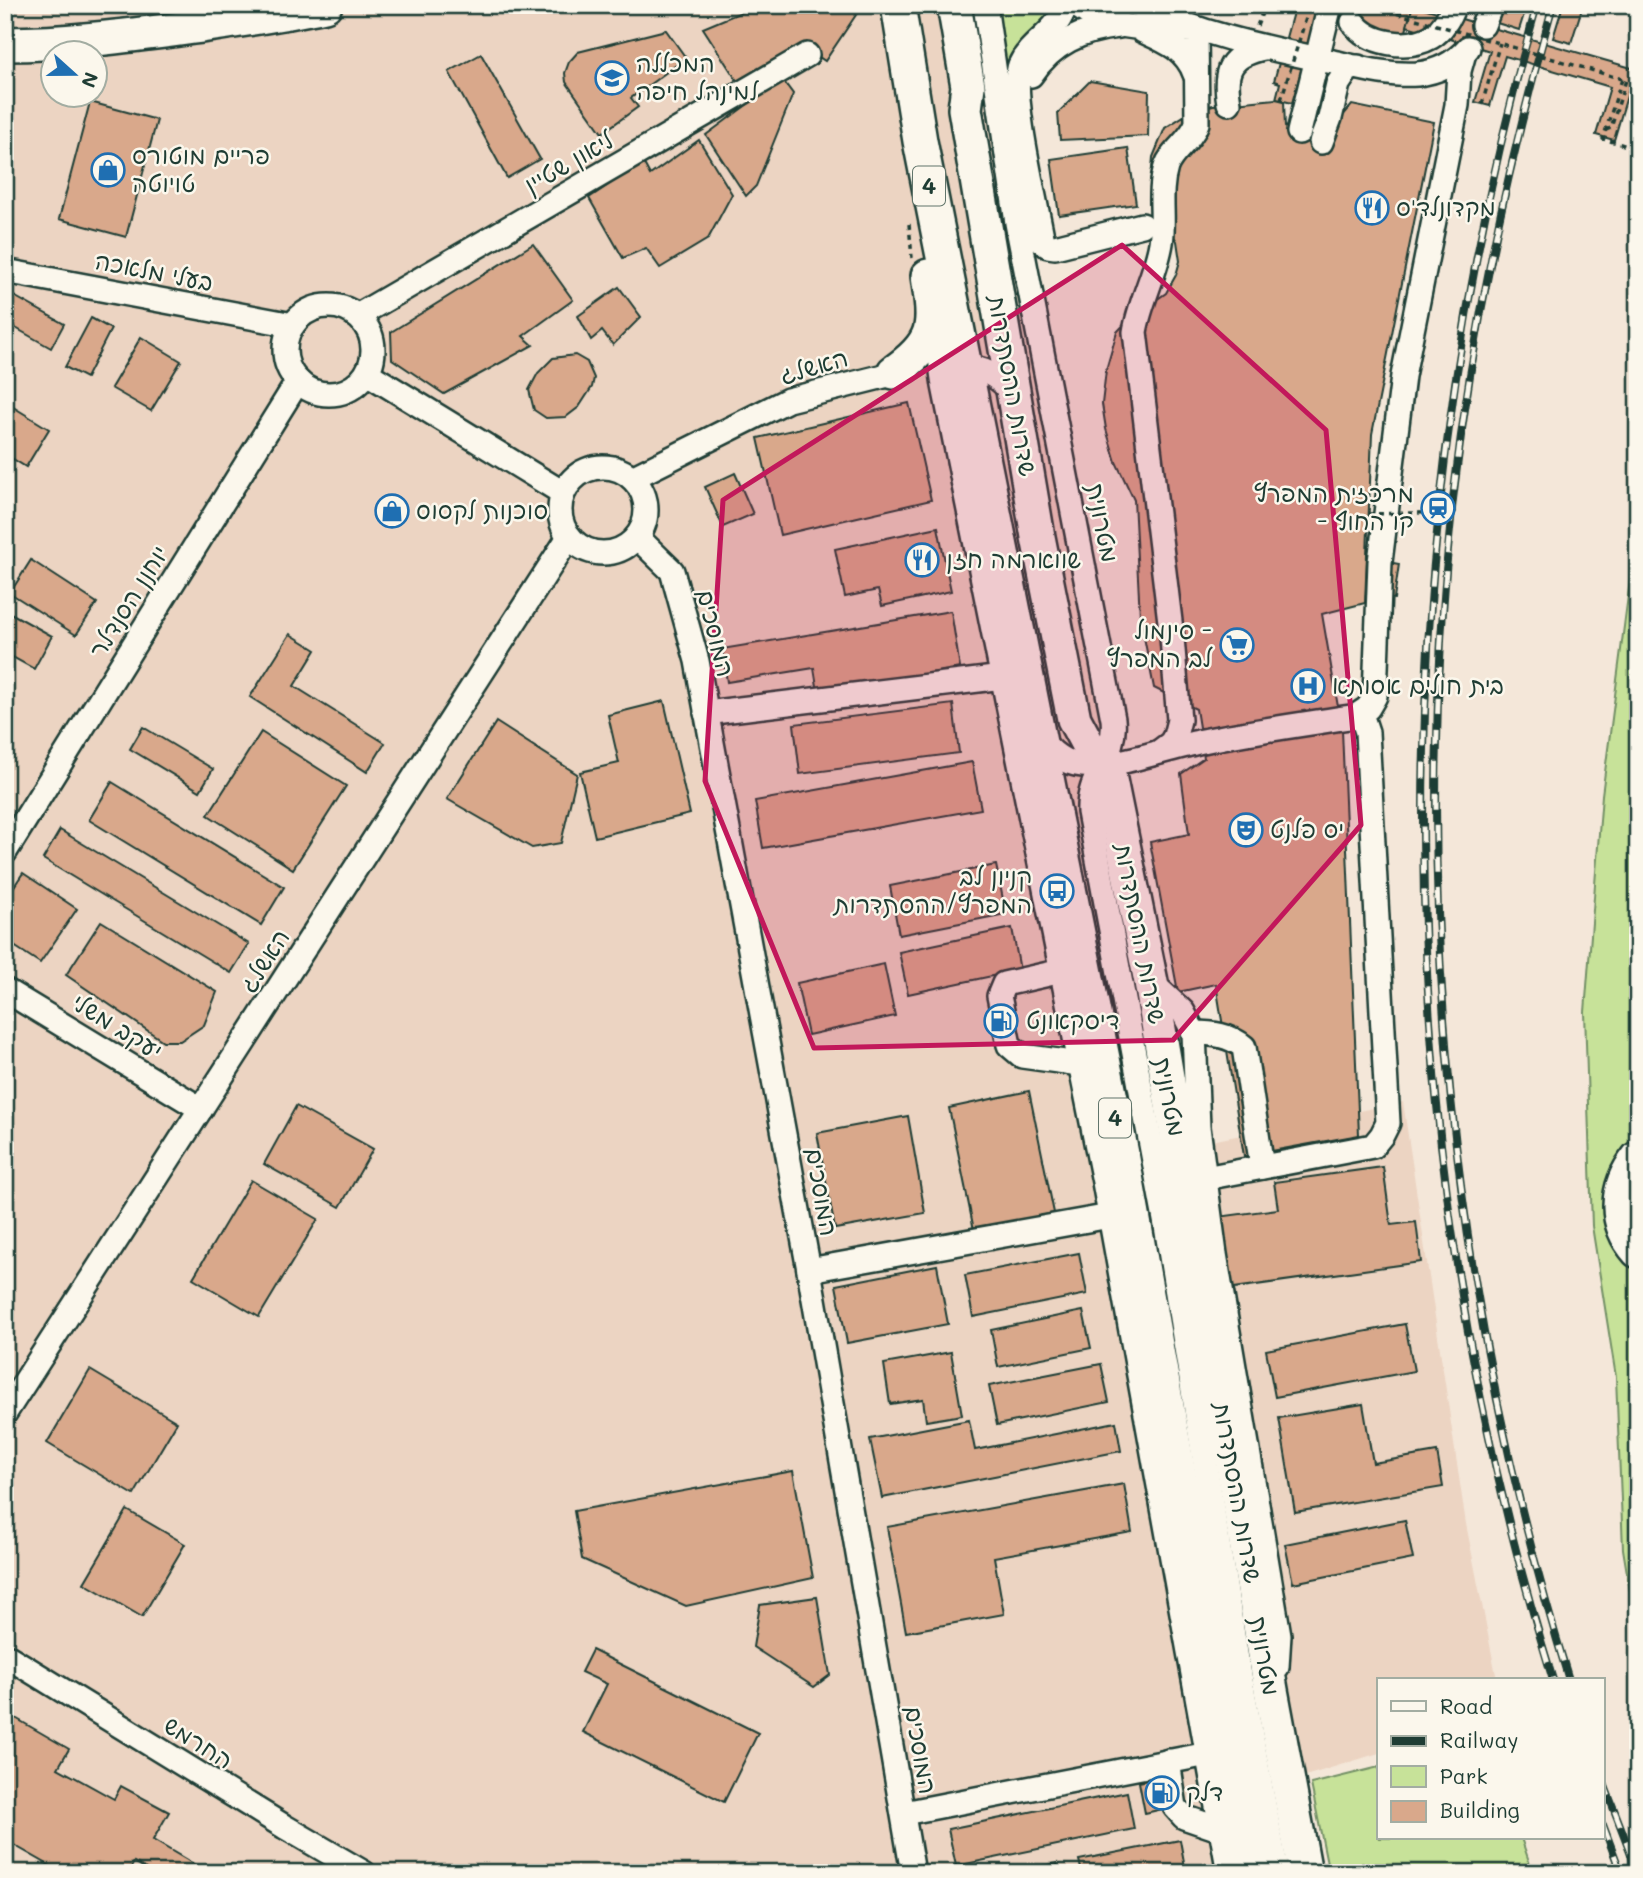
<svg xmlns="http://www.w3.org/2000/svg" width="1643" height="1878" viewBox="0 0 1643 1878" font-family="Mali,'Playpen Sans Hebrew',sans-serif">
<rect width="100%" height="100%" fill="#f4e7d9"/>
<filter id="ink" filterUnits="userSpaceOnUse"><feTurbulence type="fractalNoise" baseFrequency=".0143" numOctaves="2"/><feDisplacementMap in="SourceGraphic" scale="14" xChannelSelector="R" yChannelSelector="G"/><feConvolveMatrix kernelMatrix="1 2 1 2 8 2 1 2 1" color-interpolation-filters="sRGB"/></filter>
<g filter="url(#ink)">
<path fill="#ecd4c2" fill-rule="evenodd" d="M5 5H993L1192 1145 1403 1102 1466 1524 1497 1680H1379V1753L1305 1776 1324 1873H5ZM52 52H94V94H52Z"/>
<g fill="#c7e299" stroke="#739066" stroke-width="2">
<path d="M997 5H1056L1006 83Z"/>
<path d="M1638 519V1141L1633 1147 1638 1263V1639L1623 1549 1616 1377 1592 1226 1585 1012 1602 795Z"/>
<path d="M1379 1767V1838H1521L1533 1873H1329L1311 1784Z"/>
</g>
<g fill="#d9a88b" stroke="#1f3d34" stroke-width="2">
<path d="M758 5H858L860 9 825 61 807 49 743 90 703 28Z"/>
<path d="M1295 5 1319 7 1292 103 1276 99 1280 83 1274 81Z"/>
<path d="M1314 5H1413L1405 35 1342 19 1344 14Z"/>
<path d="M1413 5 1635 69 1614 140 1596 135 1610 87 1505 56 1490 106 1475 102 1490 51 1407 26Z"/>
<path d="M1503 5H1527L1519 30 1497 23Z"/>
<path d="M1563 5H1583L1571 43 1553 38Z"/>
<path d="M666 30 686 58 631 98 638 107 602 133 566 82 565 73 569 62 578 52Z"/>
<path d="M481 54 540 159 507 178 449 72Z"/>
<path d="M782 79 793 94 756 186 746 196 706 135Z"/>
<path d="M1090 81 1149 91 1148 136 1060 140 1058 113Z"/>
<path d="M1276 99 1284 101 1285 127 1321 142 1352 105 1434 122 1372 434 1365 603 1322 614 1342 730 1359 1135 1244 1156 1216 984 1178 992 1150 842 1189 834 1181 774 1204 758 1196 709 1154 688 1140 617 1134 500 1116 462 1106 429 1102 404 1106 370 1117 332 1129 319 1166 293 1176 275 1180 261 1177 241 1153 203 1151 181 1153 157 1165 128 1190 112 1213 105Z"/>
<path d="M90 102 157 120 126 237 59 219Z"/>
<path d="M699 140 732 194 708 239 660 268 646 248 623 258 589 198 643 162 650 175Z"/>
<path d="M1128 148 1136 204 1059 215 1051 159Z"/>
<path d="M533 244 573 300 523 336 533 345 444 394 392 359 391 332Z"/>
<path d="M619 287 641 317 613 345 602 331 591 340 578 316Z"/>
<path d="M14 296 64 324 51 348 5 322V310Z"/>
<path d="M91 318 111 329 86 378 65 367Z"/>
<path d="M141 337 181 361 151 411 111 388Z"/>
<path d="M575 355 587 362 594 378 592 387 579 407 566 417 546 418 534 410 529 390 538 373 553 358Z"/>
<path d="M5 402 49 429 26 467 5 454Z"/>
<path d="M909 403 931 500 780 535 758 438Z"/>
<path d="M735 473 753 514 723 527 705 487Z"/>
<path d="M938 527 951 591 882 606 878 590 845 597 835 549Z"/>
<path d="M31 560 97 603 76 635 10 593Z"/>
<path d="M1388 562 1399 564 1394 599 1382 598Z"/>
<path d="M5 610 52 636 34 669 5 653Z"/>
<path d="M951 611 960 668 818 692 814 668 727 682 722 649Z"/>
<path d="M290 634 316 650 294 686 385 743 367 772 250 697Z"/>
<path d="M664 701 690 814 595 837 580 772 619 763 608 715Z"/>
<path d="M953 704 959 753 800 774 794 724Z"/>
<path d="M496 722 577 774 561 843 532 848 447 799Z"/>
<path d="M143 727 213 769 200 791 130 749Z"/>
<path d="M261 732 346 786 293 869 208 815Z"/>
<path d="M972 762 981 809 763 848 755 801Z"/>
<path d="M112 782 284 887 261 925 89 820Z"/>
<path d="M60 830 249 944 231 973 43 859Z"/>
<path d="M996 865 1006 914 899 935 890 886Z"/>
<path d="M23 873 77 909 40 963 5 940V900Z"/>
<path d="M101 921 217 992 204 1025 180 1041H163L66 975Z"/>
<path d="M1012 928 1020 970 908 994 899 952Z"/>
<path d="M884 964 895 1016 808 1035 797 983Z"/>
<path d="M1029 1091 1054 1213 974 1230 949 1108Z"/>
<path d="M296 1106 373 1149 340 1207 264 1164Z"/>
<path d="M908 1116 925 1213 835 1229 817 1133Z"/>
<path d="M1383 1167 1391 1225 1416 1222 1421 1262 1227 1289 1218 1217 1278 1209 1274 1182Z"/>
<path d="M251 1180 318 1219 259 1317 193 1278Z"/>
<path d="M1079 1253 1087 1294 973 1317 965 1275Z"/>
<path d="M937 1265 948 1324 847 1343 836 1285Z"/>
<path d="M1083 1311 1091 1348 998 1367 991 1330Z"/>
<path d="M1405 1324 1414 1371 1275 1397 1266 1350Z"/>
<path d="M951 1352 962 1415 926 1421 923 1399 890 1404 884 1364Z"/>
<path d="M1101 1364 1109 1402 997 1425 989 1386Z"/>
<path d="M90 1370 177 1422 134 1495 47 1443Z"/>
<path d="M1363 1404 1373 1463 1437 1452 1443 1487 1295 1512 1279 1418Z"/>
<path d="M969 1420 975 1450 1116 1422 1121 1451 882 1498 870 1439Z"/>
<path d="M793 1471 813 1578 686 1606 582 1559 574 1511Z"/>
<path d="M1124 1484 1132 1532 994 1557 1004 1614 906 1632 887 1527Z"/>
<path d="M127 1510 185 1544 142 1617 84 1583Z"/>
<path d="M1405 1520 1413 1559 1293 1583 1285 1544Z"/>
<path d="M817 1597 830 1675 814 1687 753 1647 760 1605Z"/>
<path d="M592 1650 758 1733 724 1802 583 1732 607 1684 581 1672Z"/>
<path d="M5 1712 69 1749 58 1768 114 1799 121 1786 169 1812 153 1840 209 1873H153L134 1862 128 1873H63L5 1840Z"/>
<path d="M1179 1773 1185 1804 1145 1813 1139 1782Z"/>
<path d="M1127 1792 1134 1829 956 1866 948 1829Z"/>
<path d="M1180 1840 1186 1873H1082L1079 1860Z"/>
<path d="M1057 1863 1059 1873H1008Z"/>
</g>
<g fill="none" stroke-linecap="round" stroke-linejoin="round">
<path stroke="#c9c5b8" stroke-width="23" stroke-dasharray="23 11" stroke-linecap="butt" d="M1347 5 1353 22"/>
<defs>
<g id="minor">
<path d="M985 5 1017 223 1113 719C1117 756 1087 776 1089 812L1165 1220 1237 1659 1277 1873"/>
<path d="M1065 5C1060 31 1030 42 1020 65 1009 92 1037 207 1043 242L1048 246 1055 247 1142 225"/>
<path d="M1076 5C1110 32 1155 28 1196 30L1197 123C1191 141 1172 150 1166 167 1158 193 1165 218 1161 243 1156 274 1140 301 1135 332L1172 638 1179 720 1175 736 1171 743 1159 752"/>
<path d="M1139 5C1199 34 1262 47 1328 61 1356 67 1387 76 1417 74 1437 72 1455 63 1468 48"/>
<path d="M1353 22C1368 44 1408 50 1431 37 1443 30 1449 18 1454 5"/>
<path d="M1483 25 1491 5"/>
<path d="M1143 31C1165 41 1186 49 1195 74"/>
<path d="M1031 75C1052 43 1082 30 1119 26"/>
<path d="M1229 103C1223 70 1230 55 1264 48"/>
<path d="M1299 132 1329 9"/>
<path d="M1321 142 1330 118 1338 84 1348 69 1358 67"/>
<path d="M5 271 293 325"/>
<circle cx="329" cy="350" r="44"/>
<path d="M357 316 807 55"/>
<path d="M935 322 944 386 1104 1182 1229 1873"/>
<path d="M952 366C979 365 1000 374 1014 397"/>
<path d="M367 373 563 493"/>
<circle cx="603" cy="510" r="43"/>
<path d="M632 478 788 400 908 370"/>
<path d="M637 537 672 571 697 661 809 1270 913 1873"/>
<path d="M706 713 1003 677"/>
<path d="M1356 716 1368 708 1375 696 1380 562 1403 376 1457 105 1459 71 1464 53"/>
<path d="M1039 737C1049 751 1064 764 1082 765 1115 768 1169 748 1203 741 1253 731 1305 724 1356 716L1364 723 1367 732 1388 1123 1382 1135 1373 1146 1205 1178"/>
<path d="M5 852 298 381"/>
<path d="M1062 971 1004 984 999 996 1009 1045 1022 1056 1080 1064"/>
<path d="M1151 982 1183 1012 1194 1033 1198 1127 1215 1254 1279 1635 1277 1667"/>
<path d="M5 990 201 1109"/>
<path d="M1194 1033C1212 1033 1230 1035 1244 1047L1262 1167"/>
<path d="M809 1270 1110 1216"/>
<path d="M5 1413 569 537"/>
<path d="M5 1655 285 1827 364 1873"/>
<path d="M1168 1761 1175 1807 1184 1817 1222 1830"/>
<path d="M904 1813 1208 1754"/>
</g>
<g id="highway">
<path d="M898 5 920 141 1123 1159 1250 1873"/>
<path d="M954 5 968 86 965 109 1038 537 1074 719 1089 747 1109 775 1151 982 1271 1690 1305 1873"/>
<path d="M5 44C66 44 127 36 187 28 233 21 279 15 325 5"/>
<path d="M894 372C938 341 935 325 928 276"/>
<path d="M1638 1158C1615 1187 1613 1223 1638 1251"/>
</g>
</defs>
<use href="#minor" stroke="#1f3d34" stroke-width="28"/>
<use href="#highway" stroke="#1f3d34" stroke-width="38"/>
<g stroke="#1f3d34" stroke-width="3.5" stroke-dasharray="5 5" stroke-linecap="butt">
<path d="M1257 26 1265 5"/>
<path d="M1482 104 1500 43"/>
<path d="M1606 130 1611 128 1626 80 1622 79 1603 139 1638 149"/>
<path d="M909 224 912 258"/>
</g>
<use href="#minor" stroke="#fbf7ec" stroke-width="23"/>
<use href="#highway" stroke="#fbf7ec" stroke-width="33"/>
<defs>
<g id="rail">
<path d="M1537 5C1381 552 1384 1137 1553 1680"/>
<path d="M1553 5C1507 167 1472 332 1453 499 1409 894 1452 1301 1569 1680"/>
<path d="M1603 1781 1638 1872"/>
<path d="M1603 1825 1621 1873"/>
</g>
</defs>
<use href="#rail" stroke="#1f3d34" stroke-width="8"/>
<use href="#rail" stroke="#fbf7ec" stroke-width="5" stroke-dasharray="16" stroke-linecap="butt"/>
<g stroke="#1f3d34" stroke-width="3.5" stroke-dasharray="5 5" stroke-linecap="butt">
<path d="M1368 5 1622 79"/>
<path d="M1281 100 1310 5"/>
<path d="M1368 514 1457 512"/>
</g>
</g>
</g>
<path fill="#c2185b" fill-opacity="0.2" stroke="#c2185b" stroke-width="5" stroke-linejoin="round" d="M1122 245 1326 430 1361 825 1173 1040 814 1048 705 781 723 500Z"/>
<defs>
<symbol id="university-ring" viewBox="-11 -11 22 22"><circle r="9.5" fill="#fbf7ec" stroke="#1f6fb2" stroke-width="1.5"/><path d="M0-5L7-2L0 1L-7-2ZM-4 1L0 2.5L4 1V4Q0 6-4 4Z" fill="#1f6fb2"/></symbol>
<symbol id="shop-ring" viewBox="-11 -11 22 22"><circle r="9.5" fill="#fbf7ec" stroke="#1f6fb2" stroke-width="1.5"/><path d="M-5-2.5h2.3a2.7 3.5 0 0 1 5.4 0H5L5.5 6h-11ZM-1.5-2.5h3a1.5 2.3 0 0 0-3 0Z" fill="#1f6fb2"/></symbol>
<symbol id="restaurant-ring" viewBox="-11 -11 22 22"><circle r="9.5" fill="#fbf7ec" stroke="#1f6fb2" stroke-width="1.5"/><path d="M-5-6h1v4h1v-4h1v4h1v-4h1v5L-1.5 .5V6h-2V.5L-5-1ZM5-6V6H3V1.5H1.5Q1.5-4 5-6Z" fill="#1f6fb2"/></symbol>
<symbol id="station-ring" viewBox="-11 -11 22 22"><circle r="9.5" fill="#fbf7ec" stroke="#1f6fb2" stroke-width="1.5"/><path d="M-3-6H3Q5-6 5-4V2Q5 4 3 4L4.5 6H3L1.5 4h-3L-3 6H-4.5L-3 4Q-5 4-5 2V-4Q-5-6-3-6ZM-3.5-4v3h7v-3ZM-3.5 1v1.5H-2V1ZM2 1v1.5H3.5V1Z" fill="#1f6fb2"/></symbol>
<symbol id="supermarket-ring" viewBox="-11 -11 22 22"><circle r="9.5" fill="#fbf7ec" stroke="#1f6fb2" stroke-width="1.5"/><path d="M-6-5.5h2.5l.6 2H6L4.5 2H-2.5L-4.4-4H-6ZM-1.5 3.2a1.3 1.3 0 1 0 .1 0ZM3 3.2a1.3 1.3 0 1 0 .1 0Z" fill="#1f6fb2"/></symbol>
<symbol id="hospital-ring" viewBox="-11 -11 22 22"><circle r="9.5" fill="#fbf7ec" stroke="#1f6fb2" stroke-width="1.5"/><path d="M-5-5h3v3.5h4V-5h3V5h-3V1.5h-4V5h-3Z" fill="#1f6fb2"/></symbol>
<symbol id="theatre-ring" viewBox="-11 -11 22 22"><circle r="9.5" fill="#fbf7ec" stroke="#1f6fb2" stroke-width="1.5"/><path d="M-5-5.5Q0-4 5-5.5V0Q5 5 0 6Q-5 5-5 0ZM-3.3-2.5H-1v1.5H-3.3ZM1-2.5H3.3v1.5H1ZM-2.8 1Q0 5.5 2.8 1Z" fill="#1f6fb2"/></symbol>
<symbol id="bus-ring" viewBox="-11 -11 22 22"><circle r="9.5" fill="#fbf7ec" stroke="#1f6fb2" stroke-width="1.5"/><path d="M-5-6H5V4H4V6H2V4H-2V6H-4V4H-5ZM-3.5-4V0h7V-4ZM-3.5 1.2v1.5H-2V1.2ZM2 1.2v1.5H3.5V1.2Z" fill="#1f6fb2"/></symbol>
<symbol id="fuel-ring" viewBox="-11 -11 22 22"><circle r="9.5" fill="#fbf7ec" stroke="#1f6fb2" stroke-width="1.5"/><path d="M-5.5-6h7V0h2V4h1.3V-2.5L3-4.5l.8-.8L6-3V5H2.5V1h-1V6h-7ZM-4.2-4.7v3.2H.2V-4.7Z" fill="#1f6fb2"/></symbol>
</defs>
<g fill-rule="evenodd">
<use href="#university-ring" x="593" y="59" width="38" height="38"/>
<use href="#shop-ring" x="89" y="151" width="38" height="38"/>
<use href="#restaurant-ring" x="1353" y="189" width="38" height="38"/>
<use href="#station-ring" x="1419" y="489" width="38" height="38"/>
<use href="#shop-ring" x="373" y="492" width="38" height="38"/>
<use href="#restaurant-ring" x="903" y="541" width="38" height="38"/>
<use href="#supermarket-ring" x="1218" y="626" width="38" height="38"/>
<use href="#hospital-ring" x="1289" y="667" width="38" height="38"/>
<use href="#theatre-ring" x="1227" y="811" width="38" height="38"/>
<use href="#bus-ring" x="1038" y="872" width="38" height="38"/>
<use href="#fuel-ring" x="982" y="1002" width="38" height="38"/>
<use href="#fuel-ring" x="1143" y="1774" width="38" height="38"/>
</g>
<g text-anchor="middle" stroke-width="5" stroke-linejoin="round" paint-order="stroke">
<g fill="#fbf7ec" stroke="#61756b" stroke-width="2">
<rect x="913" y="166.5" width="32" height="39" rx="5"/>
<rect x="1099" y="1098.5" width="32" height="39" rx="5"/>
</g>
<g font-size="23" font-weight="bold" fill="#1f3d34">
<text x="929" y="194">4</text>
<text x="1115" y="1126">4</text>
</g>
<g font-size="24" fill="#1f3d34" stroke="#fbf7ec" text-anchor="start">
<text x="636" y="72">המכללה<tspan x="636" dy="28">למינהל חיפה</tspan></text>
<text x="132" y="164">פריים מוטורס<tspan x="132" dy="28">טויוטה</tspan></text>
<text x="1396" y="216">מקדונלד'ס</text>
<text x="1414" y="502" text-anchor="end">מרכזית המפרץ<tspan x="1414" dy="28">- קו החוף</tspan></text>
<text x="416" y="519">סוכנות לקסוס</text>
<text x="946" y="568">שווארמה חזן</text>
<text x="1212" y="639" text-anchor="end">סינמול -<tspan x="1212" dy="28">לב המפרץ</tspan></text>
<text x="1332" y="694">בית חולים אסותא</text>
<text x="1270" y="838">יס פלנט</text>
<text x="1032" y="885" text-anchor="end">קניון לב<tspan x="1032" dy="28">המפרץ/ההסתדרות</tspan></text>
<text x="1026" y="1029">דיסקאונט</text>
<text x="1186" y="1801">דלק</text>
</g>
<g font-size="24" fill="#1f3d34" stroke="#fbf7ec">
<text transform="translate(569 163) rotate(-30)" y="8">ליאון שטיין</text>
<text transform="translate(154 272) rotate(11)" y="8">בעלי מלאכה</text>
<text transform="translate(814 367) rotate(-16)" y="8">האשלג</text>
<text transform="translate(1012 386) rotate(80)" y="8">שדרות ההסתדרות</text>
<text transform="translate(1102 523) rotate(79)" y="8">מטרונית</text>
<text transform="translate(129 602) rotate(-58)" y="8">יוחנן הסנדלר</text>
<text transform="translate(715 633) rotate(76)" y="8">המוסכים</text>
<text transform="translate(1140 934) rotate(79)" y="8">שדרות ההסתדרות</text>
<text transform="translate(265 961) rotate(-57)" y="8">האשלג</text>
<text transform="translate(117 1027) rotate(32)" y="8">יעקב משלי</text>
<text transform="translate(1169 1097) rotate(79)" y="8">מטרונית</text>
<text transform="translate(821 1192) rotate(80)" y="8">המוסכים</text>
<text transform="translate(1237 1493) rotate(80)" y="8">שדרות ההסתדרות</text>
<text transform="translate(1264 1656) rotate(80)" y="8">מטרונית</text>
<text transform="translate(198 1743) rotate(32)" y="8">החרמש</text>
<text transform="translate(920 1750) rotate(80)" y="8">המוסכים</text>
</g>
</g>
<rect width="1643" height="1878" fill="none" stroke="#fbf7ec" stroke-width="28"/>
<rect x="14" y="14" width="1615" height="1850" fill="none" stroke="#1f3d34" stroke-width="2.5" filter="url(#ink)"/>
<rect x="1377" y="1678" width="228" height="161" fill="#fbf7ec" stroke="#a3ada2" stroke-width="2"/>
<rect x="1391" y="1701" width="35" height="10" fill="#fbf7ec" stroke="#a3ada2" stroke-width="2"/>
<text x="1440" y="1714" font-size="21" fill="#1f3d34">Road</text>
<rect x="1391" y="1736" width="35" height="10" fill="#1f3d34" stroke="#a3ada2" stroke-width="2"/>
<text x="1440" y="1748" font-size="21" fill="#1f3d34">Railway</text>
<rect x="1391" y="1766" width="35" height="21" fill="#c7e299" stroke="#a3ada2" stroke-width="2"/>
<text x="1440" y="1784" font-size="21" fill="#1f3d34">Park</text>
<rect x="1391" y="1801" width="35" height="21" fill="#d9a88b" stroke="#a3ada2" stroke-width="2"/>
<text x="1440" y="1818" font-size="21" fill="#1f3d34">Building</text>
<g transform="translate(74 74) rotate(111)"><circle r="33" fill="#fbf7ec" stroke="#a3ada2" stroke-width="2"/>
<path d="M0-5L12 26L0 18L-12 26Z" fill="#1f6fb2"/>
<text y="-10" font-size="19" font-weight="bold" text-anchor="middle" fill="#1f3d34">N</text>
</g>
</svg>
